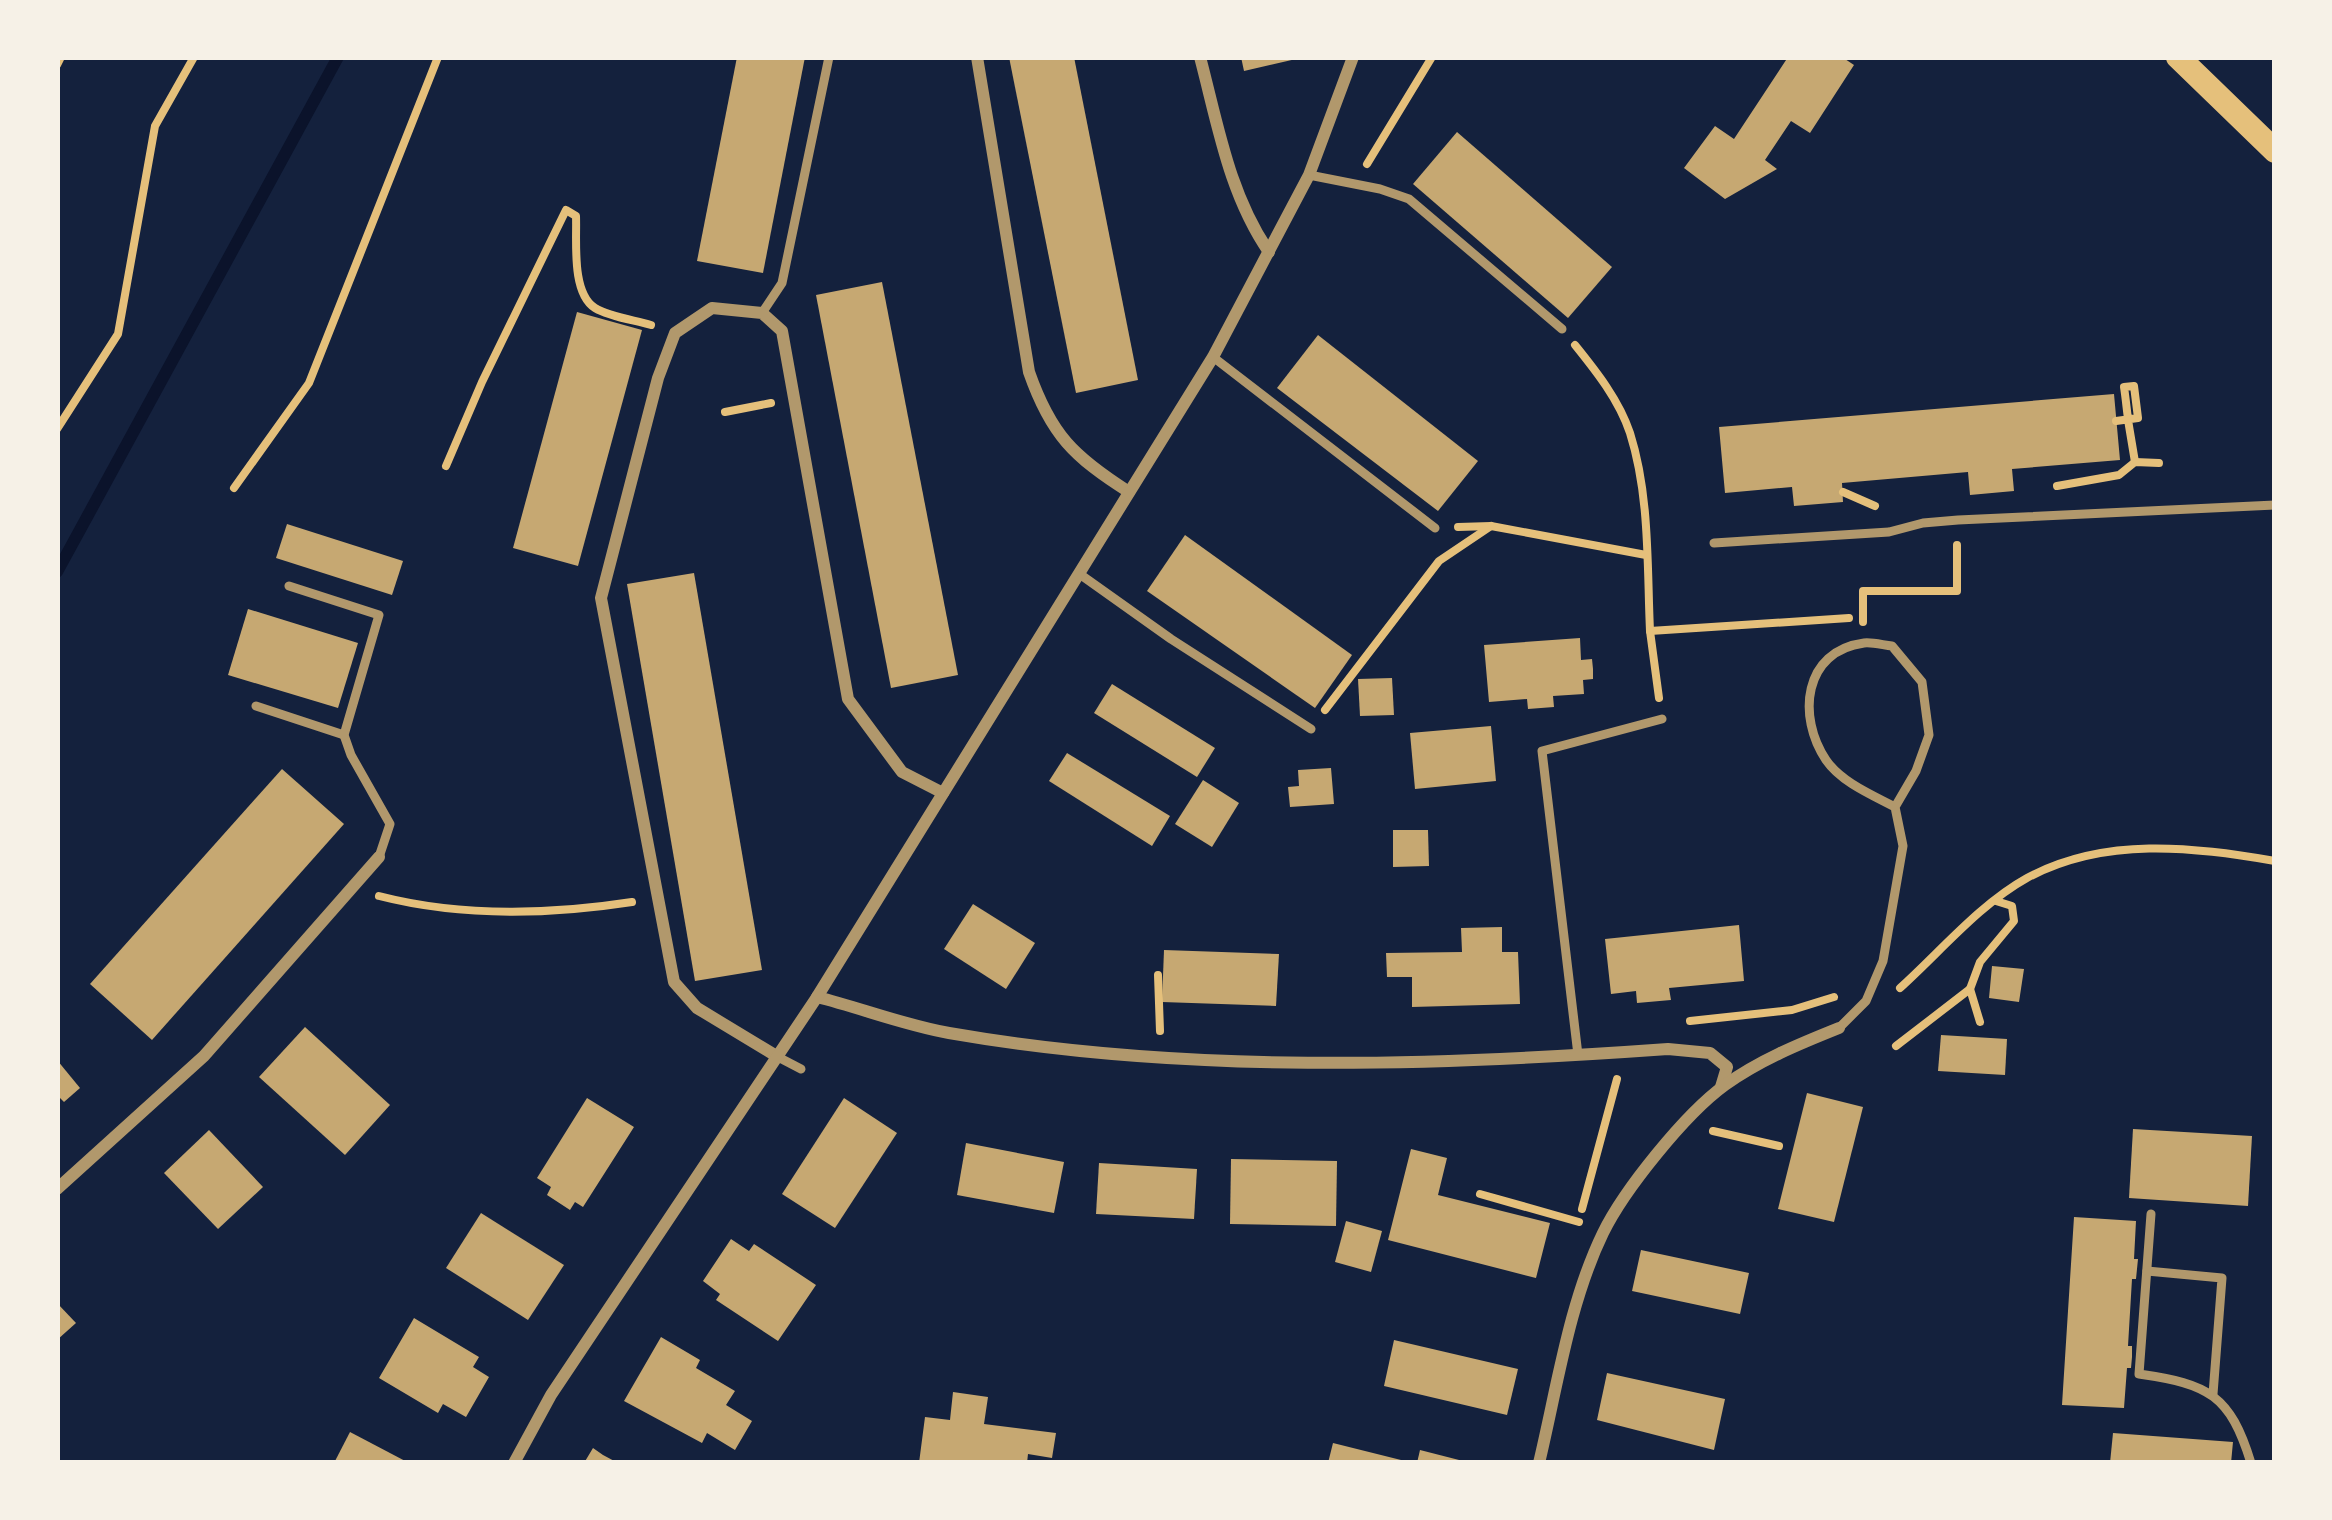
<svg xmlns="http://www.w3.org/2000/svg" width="2332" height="1520" viewBox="0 0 2332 1520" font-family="'Exo 2',sans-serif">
<rect width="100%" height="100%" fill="#14213d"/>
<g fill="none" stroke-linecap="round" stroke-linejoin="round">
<path stroke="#0b132b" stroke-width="12" d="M57 572 338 57"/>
</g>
<g fill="#c6a872">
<path d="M737 57H805L763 273 697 261Z"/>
<path d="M1009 57H1074L1138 380 1076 393Z"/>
<path d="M1241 57H1295L1296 59 1244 71Z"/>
<path d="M1788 57H1842L1854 65 1810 133 1791 121 1765 160 1777 169 1725 199 1684 168 1715 126 1734 139Z"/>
<path d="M1457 132 1612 267 1568 318 1413 184Z"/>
<path d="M882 282 958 675 891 688 816 295Z"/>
<path d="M577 312 642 330 578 566 513 548Z"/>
<path d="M1318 335 1478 461 1438 511 1277 388Z"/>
<path d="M2114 394 2120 460 2012 469 2014 491 1970 495 1968 472 1842 483 1843 502 1794 506 1792 487 1725 493 1719 427Z"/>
<path d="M287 524 403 561 392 595 276 558Z"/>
<path d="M1185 535 1352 655 1315 708 1147 591Z"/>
<path d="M694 573 762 970 695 981 627 584Z"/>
<path d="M248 609 358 643 338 708 228 675Z"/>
<path d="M1580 638 1581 660 1592 659 1593 669V679L1583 680 1584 694 1553 696 1554 707 1528 709 1527 699 1489 702 1484 645Z"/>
<path d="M1392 678 1394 715 1360 716 1358 679Z"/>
<path d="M1112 684 1215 748 1197 777 1094 713Z"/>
<path d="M1491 726 1496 781 1415 789 1410 733Z"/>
<path d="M1067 753 1170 816 1152 846 1049 781Z"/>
<path d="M1331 768 1334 804 1290 807 1288 787 1299 786 1298 770Z"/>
<path d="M282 769 344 824 152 1040 90 984Z"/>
<path d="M1203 780 1239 803 1212 847 1175 824Z"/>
<path d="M1393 830H1428L1429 866 1393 867Z"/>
<path d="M973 904 1035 943 1006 989 944 949Z"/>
<path d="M1739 925 1744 981 1669 988 1671 1000 1637 1003 1636 991 1611 994 1605 939Z"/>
<path d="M1502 927V952H1518L1520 1004 1412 1007V977H1387L1386 953 1462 952 1461 928Z"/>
<path d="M1164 950 1279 954 1276 1006 1162 1002Z"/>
<path d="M1992 966 2024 969 2019 1002 1989 998Z"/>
<path d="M305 1027 390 1105 345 1155 259 1077Z"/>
<path d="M1941 1035 2007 1039 2005 1075 1938 1071Z"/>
<path d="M57 1060 80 1088 64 1102 57 1095Z"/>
<path d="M1807 1093 1863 1107 1834 1222 1778 1209Z"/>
<path d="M587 1098 634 1127 583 1207 575 1202 570 1210 547 1195 551 1187 537 1178Z"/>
<path d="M844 1098 897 1133 835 1228 782 1194Z"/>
<path d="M2133 1129 2252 1136 2248 1206 2129 1198Z"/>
<path d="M209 1130 263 1187 218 1229 164 1173Z"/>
<path d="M966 1143 1064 1162 1054 1213 957 1195Z"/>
<path d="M1411 1149 1447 1158 1438 1195 1550 1223 1536 1278 1388 1240Z"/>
<path d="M1231 1159 1337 1161 1336 1226 1230 1224Z"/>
<path d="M1099 1163 1197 1169 1194 1219 1096 1214Z"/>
<path d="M481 1213 564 1265 528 1320 446 1268Z"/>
<path d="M2074 1217 2136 1221 2134 1259H2138L2136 1279H2132L2128 1346H2132V1357L2131 1368H2127L2124 1408 2062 1405Z"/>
<path d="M1346 1221 1382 1231 1371 1272 1335 1262Z"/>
<path d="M731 1239 749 1251 754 1244 816 1285 778 1341 716 1300 720 1294 703 1281Z"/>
<path d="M1641 1250 1749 1273 1740 1314 1632 1291Z"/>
<path d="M57 1303 76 1323 57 1340Z"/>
<path d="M414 1318 479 1357 473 1367 489 1377 466 1417 443 1404 438 1413 379 1378Z"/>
<path d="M661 1337 700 1360 696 1368 735 1391 726 1405 752 1421 735 1450 707 1433 702 1443 624 1401Z"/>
<path d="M1394 1340 1518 1369 1507 1415 1384 1386Z"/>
<path d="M1607 1373 1725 1399 1714 1450 1597 1420Z"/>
<path d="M953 1392 988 1397 984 1424 1056 1433 1052 1458 1028 1454 1027 1463H919L925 1417 950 1420Z"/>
<path d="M350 1432 409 1463H334Z"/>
<path d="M2113 1433 2233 1442 2231 1463H2110Z"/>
<path d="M1333 1443 1405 1461V1463H1328Z"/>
<path d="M593 1448 603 1455 618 1463H584Z"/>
<path d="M1420 1450 1463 1461V1463H1417Z"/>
</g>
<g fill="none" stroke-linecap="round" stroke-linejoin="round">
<g stroke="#e5c07b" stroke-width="8">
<path d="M57 65 61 57"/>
<path d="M1367 164 1432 57"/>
<path d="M1575 345C1596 371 1619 400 1630 433 1650 496 1647 566 1650 631"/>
<path d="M725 412 771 403"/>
<path d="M2116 421 2138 418 2134 386 2124 387C2126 400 2127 413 2129 426L2135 462"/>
<path d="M57 429 118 334 155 126 194 57"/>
<path d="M446 466 482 382 566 210 576 216C577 240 571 293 595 308 610 317 634 320 651 325"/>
<path d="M2057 486 2119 475 2135 462 2159 463"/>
<path d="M234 488 309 383 438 57"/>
<path d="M1843 492 1875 506"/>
<path d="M1458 527 1491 526 1646 555"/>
<path d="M1863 622V591H1957V545"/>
<path d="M1659 698 1650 631 1849 618"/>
<path d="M1325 710 1439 561 1491 526"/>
<path d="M379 896C461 917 548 915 632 902"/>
<path d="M1158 975 1160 1031"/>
<path d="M1900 988C1940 952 1980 904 2027 878 2105 836 2192 847 2275 861"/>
<path d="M1970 989 1980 1022"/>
<path d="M1690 1021 1792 1010 1834 997"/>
<path d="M1896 1046 1970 989 1980 962 2014 921 2012 906 1996 901"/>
<path d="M1713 1131 1779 1146"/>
<path d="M1480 1194 1579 1222"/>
<path d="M1582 1209 1617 1079"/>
</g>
<g stroke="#b1986c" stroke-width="9">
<path d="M1309 175 1380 189 1409 199 1562 329"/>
<path d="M762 313 782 283 829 57"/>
<path d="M1213 357 1435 528"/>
<path d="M1714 543 1889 532 1923 523 1958 520 2275 505"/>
<path d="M1081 575 1171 639 1311 729"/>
<path d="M289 586 379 615 344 735 351 755 390 824 379 857"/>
<path d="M256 706 344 735"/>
<path d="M1839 1028 1866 1001 1883 961 1903 846 1895 807 1916 771 1929 735 1922 682 1892 646C1883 645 1872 642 1864 643 1803 651 1797 717 1826 760 1841 782 1872 795 1895 807"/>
<path d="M1578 1055 1542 751 1662 719"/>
<path d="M778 1057 801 1069"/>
<path d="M2151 1214 2139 1374C2209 1384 2230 1395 2251 1463"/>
<path d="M2147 1271 2222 1278 2213 1394"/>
</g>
<g stroke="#b1986c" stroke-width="12">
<path d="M977 57 1029 372C1051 435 1074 457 1129 492"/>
<path d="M1200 57C1218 125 1229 194 1269 252"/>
<path d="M817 997C861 1008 904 1025 949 1033 1184 1074 1431 1066 1668 1049L1710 1053 1727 1067 1721 1087"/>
<path d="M778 1057 697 1008 674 982 601 598 658 378 675 333 712 308 762 313 782 331 848 699 902 772 943 793"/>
<path d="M57 1189 204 1056 379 857"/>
<path d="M514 1463 551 1395 817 997 1213 357 1309 175 1353 57"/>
<path d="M1539 1463C1557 1388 1569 1303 1603 1233 1624 1190 1685 1114 1725 1085 1760 1060 1799 1044 1839 1028"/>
</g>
<path stroke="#e5c07b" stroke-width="24" d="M2178 57 2275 151"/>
</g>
<rect width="2332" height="1520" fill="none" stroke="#f6f1e7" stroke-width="120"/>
</svg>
